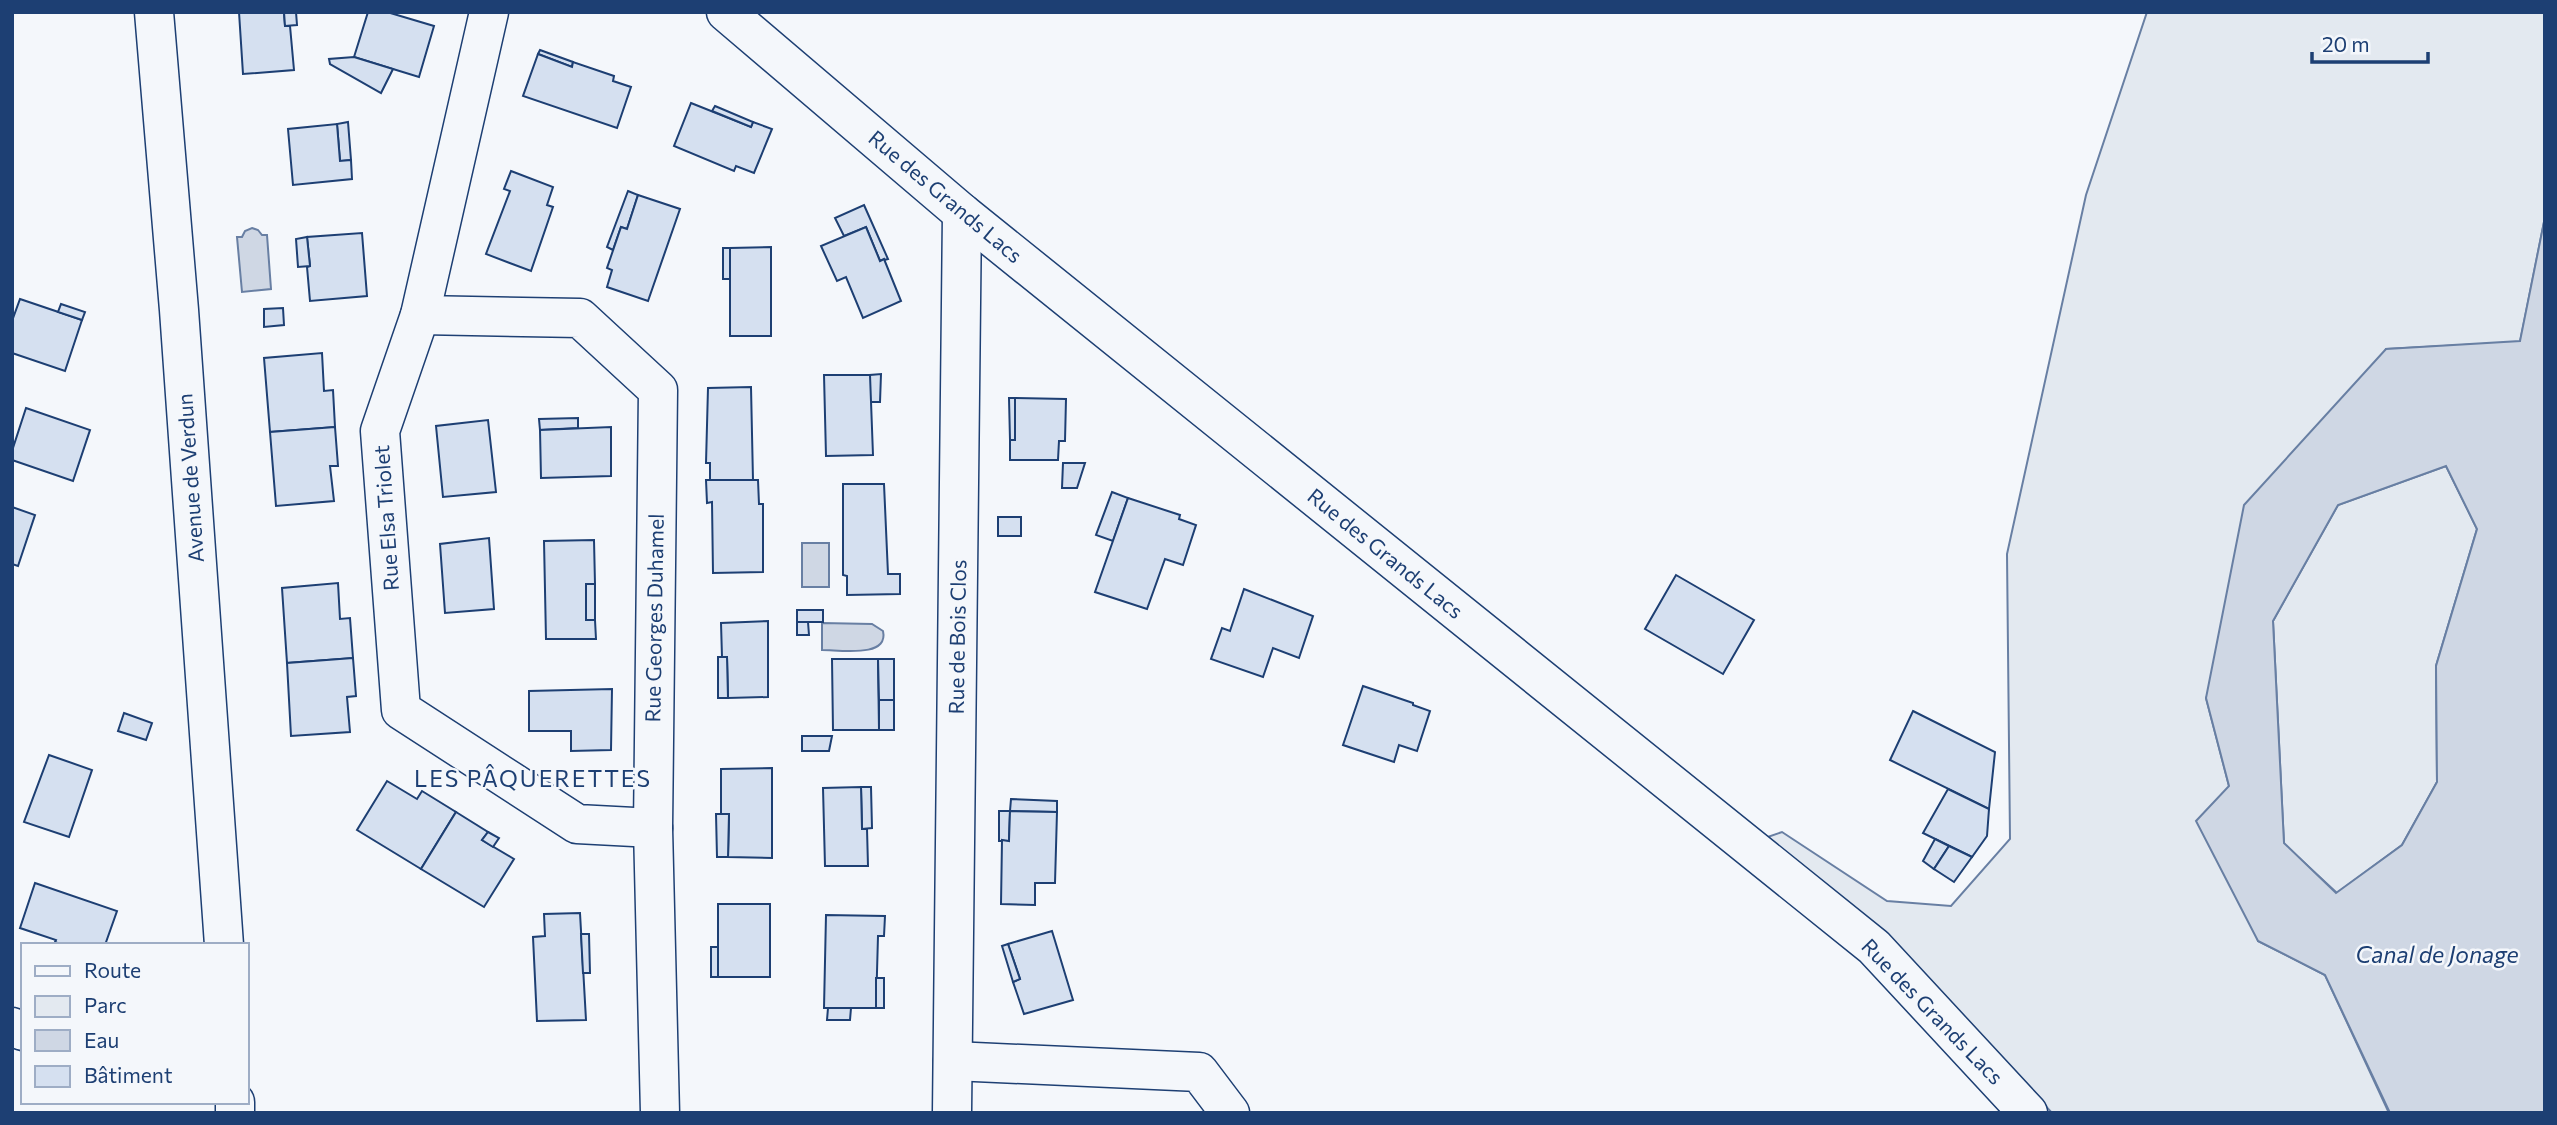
<svg xmlns="http://www.w3.org/2000/svg" width="2557" height="1125" viewBox="0 0 2557 1125" font-family="Commissioner,sans-serif">
<rect width="100%" height="100%" fill="#f4f7fb"/>
<g fill="#e3e9f0" stroke="#687fa3" stroke-width="2">
<path d="M2147 12H2545V217L2520 342 2386 349 2206 698 2229 786 2258 941 2325 975 2389 1113H2052L1995 1051 1759 840 1782 832 1887 901 1951 906 2010 839 2007 554 2086 195Z"/>
<path d="M2446 466 2477 529 2436 666 2437 782 2402 845 2337 893 2284 844 2273 621 2338 505Z"/>
</g>
<g fill="#cfd7e4" stroke="#687fa3" stroke-width="2" fill-rule="evenodd">
<path d="M2545 217V1113H2390L2325 975 2258 941 2196 821 2229 786 2206 698 2244 505 2386 349 2520 341ZM2446 466 2477 529 2436 666 2437 782 2402 845 2336 893 2284 843 2273 621 2338 505Z"/>
<path d="M252 228 258 230 262 235H267L271 289 242 292 237 237H242L245 231Z"/>
<rect x="802" y="543" width="27" height="44"/>
<path d="M822 623 872 624 883 631C889 658 841 650 822 650Z"/>
</g>
<g fill="#d5e0f0" stroke="#1d3f73" stroke-width="2">
<path d="M239 12H284L285 26H290L294 70 243 74Z"/>
<path d="M284 12H296L297 25 285 26Z"/>
<path d="M368 12H387L434 26 419 77 354 57Z"/>
<path d="M540 50 573 62 572 67 538 54Z"/>
<path d="M538 54 572 67 573 62 614 76 613 81 631 87 617 128 523 96Z"/>
<path d="M354 57 393 69 381 93 330 64 329 59Z"/>
<path d="M691 103 751 127 753 122 772 129 754 173 736 166 734 171 674 146Z"/>
<path d="M715 106 753 122 751 127 712 111Z"/>
<path d="M348 122 351 160 340 161 337 124Z"/>
<path d="M337 124 340 161 351 160 352 179 293 185 288 129Z"/>
<path d="M511 171 553 187 547 205 553 207 531 271 486 254 510 191 504 189Z"/>
<path d="M628 191 638 195 627 229 621 227 613 250 607 247Z"/>
<path d="M638 195 680 209 648 301 607 287 612 270 607 268 621 227 627 229Z"/>
<path d="M864 205 888 259 880 261 866 227 844 236 835 218Z"/>
<path d="M866 227 880 261 884 259 901 301 863 318 846 277 837 281 821 246Z"/>
<path d="M362 233 367 296 310 301 307 267 310 266 307 237Z"/>
<path d="M307 237 310 266 298 267 296 239Z"/>
<path d="M771 247V336H730V248Z"/>
<rect x="723" y="248" width="7" height="31"/>
<path d="M20 299 82 320 65 371 12 353V321Z"/>
<path d="M61 304 85 312 82 320 58 312Z"/>
<path d="M283 308 284 325 264 327V309Z"/>
<path d="M322 353 324 391 333 390 335 427 270 432 264 358Z"/>
<path d="M881 374 880 402H870V375Z"/>
<path d="M824 375H870L873 455 826 456Z"/>
<path d="M751 387 753 480H710V463H706L708 388Z"/>
<path d="M1009 398H1015V440H1010Z"/>
<path d="M1015 398 1066 399 1065 441H1059L1058 460H1010V440H1015Z"/>
<path d="M26 408 90 430 73 481 12 460V451Z"/>
<path d="M578 418V428L540 430 539 419Z"/>
<path d="M488 420 496 492 443 497 436 426Z"/>
<path d="M335 427 338 466H330L334 501 276 506 270 432Z"/>
<path d="M611 427V476L541 478 540 430Z"/>
<path d="M1063 463H1085L1077 488H1062Z"/>
<path d="M706 480H758L759 504H763V572L713 573 712 502 707 503Z"/>
<path d="M843 484H884L888 574H900V594L847 595V576L843 575Z"/>
<path d="M1112 492 1128 498 1113 541 1096 535Z"/>
<path d="M1128 498 1180 515 1179 519 1196 525 1183 565 1165 559 1147 609 1095 592Z"/>
<path d="M12 507 35 515 18 566 12 564Z"/>
<rect x="998" y="517" width="23" height="19"/>
<path d="M489 538 494 609 445 613 440 544Z"/>
<path d="M594 540 595 584H586V620H595L596 639H546L544 541Z"/>
<path d="M1676 575 1754 620 1723 674 1645 629Z"/>
<path d="M338 583 340 619 350 618 353 658 287 663 282 588Z"/>
<rect x="586" y="584" width="9" height="36"/>
<path d="M1244 589 1313 616 1299 658 1273 648 1263 677 1211 659 1222 628 1230 631Z"/>
<rect x="797" y="610" width="26" height="12"/>
<path d="M768 621V697L728 698 727 657H722L721 623Z"/>
<path d="M797 622H808L809 635H797Z"/>
<path d="M718 657H727L728 698H718Z"/>
<path d="M353 658 356 696 347 697 350 732 291 736 287 663Z"/>
<path d="M832 659H878L879 730H833Z"/>
<path d="M878 659H894V700H879Z"/>
<path d="M1363 686 1413 703V705L1430 711 1417 751 1399 745 1394 762 1343 745Z"/>
<path d="M612 689 611 750 571 751V731H529V691Z"/>
<rect x="879" y="700" width="15" height="30"/>
<path d="M1913 711 1995 752 1989 809 1890 760Z"/>
<path d="M124 713 152 723 146 740 118 731Z"/>
<path d="M802 736H832L829 751H802Z"/>
<path d="M49 755 92 770 69 837 24 822Z"/>
<path d="M772 768V858L728 857 729 814H721V769Z"/>
<path d="M387 781 417 799 422 791 456 812 421 869 357 830Z"/>
<path d="M861 787H871L872 828 862 829Z"/>
<path d="M861 787 862 829H867L868 866H825L823 788Z"/>
<path d="M1948 789 1989 809 1987 836 1972 857 1923 833Z"/>
<path d="M1011 799 1057 801V812L1010 811Z"/>
<path d="M999 811H1010L1009 841H999Z"/>
<path d="M1010 811 1057 812 1055 883H1035V905L1001 904 1002 840 1009 841Z"/>
<path d="M456 812 488 832 482 840 514 859 484 907 421 869Z"/>
<path d="M716 814H729L728 857H717Z"/>
<path d="M488 832 499 838 493 847 482 840Z"/>
<path d="M1935 839 1949 846 1934 869 1923 861Z"/>
<path d="M1949 846 1972 857 1954 882 1934 869Z"/>
<path d="M35 883 117 911 105 945H62L55 942 56 940 20 928Z"/>
<rect x="718" y="904" width="52" height="73"/>
<path d="M580 913 586 1020 537 1021 533 937 545 936 544 914Z"/>
<path d="M826 915 885 916 884 936H878L876 1008H824Z"/>
<path d="M1052 931 1073 1000 1024 1014 1013 982 1020 979 1008 944Z"/>
<path d="M581 934H589L590 973H583Z"/>
<path d="M1008 944 1020 979 1013 982 1002 946Z"/>
<rect x="711" y="947" width="7" height="30"/>
<rect x="876" y="978" width="8" height="30"/>
<path d="M828 1008H851L850 1020H827Z"/>
</g>
<g fill="none" stroke-linecap="round" stroke-linejoin="round">
<defs>
<g id="minor">
<path d="M489 12 420 315 380 431 401 710 577 824 653 828"/>
<path d="M726 12 962 213 1874 947 2028 1113"/>
<path d="M420 315 580 318 658 390 653 828 660 1113"/>
<path d="M12 1027 23 1031"/>
<path d="M953 1061 1199 1072 1230 1113"/>
<path d="M952 1113 962 213"/>
</g>
<g id="major">
<path d="M154 12 179 310 224 945"/>
<path d="M235 1102V1113"/>
</g>
</defs>
<use href="#minor" stroke="#1d3f73" stroke-width="41"/>
<use href="#major" stroke="#1d3f73" stroke-width="41"/>
<use href="#minor" stroke="#f4f7fb" stroke-width="38"/>
<use href="#major" stroke="#f4f7fb" stroke-width="38"/>
</g>
<g text-anchor="middle" stroke-width="5" stroke-linejoin="round" paint-order="stroke">
<g font-size="21" fill="#1d3f73" stroke="#f4f7fb">
<text transform="translate(945 197) rotate(40)" y="7">Rue des Grands Lacs</text>
<text transform="translate(191 478) rotate(-94)" y="7">Avenue de Verdun</text>
<text transform="translate(387 518) rotate(-94)" y="7">Rue Elsa Triolet</text>
<text transform="translate(1385 554) rotate(39)" y="7">Rue des Grands Lacs</text>
<text transform="translate(655 618) rotate(-89)" y="7">Rue Georges Duhamel</text>
<text transform="translate(958 637) rotate(-89)" y="7">Rue de Bois Clos</text>
<text transform="translate(1932 1012) rotate(46)" y="7">Rue des Grands Lacs</text>
</g>
<g font-size="23" letter-spacing="2" fill="#1d3f73" stroke="#f4f7fb">
<text x="533" y="787">LES PÂQUERETTES</text>
</g>
<g font-size="23" font-style="italic" fill="#1d3f73" stroke="#f4f7fb">
<text x="2437" y="963">Canal de Jonage</text>
</g>
</g>
<rect width="2557" height="1125" fill="none" stroke="#1d3f73" stroke-width="28"/>
<rect x="21" y="943" width="228" height="161" fill="#f4f7fb" stroke="#9eadc5" stroke-width="2"/>
<rect x="35" y="966" width="35" height="10" fill="#f4f7fb" stroke="#9eadc5" stroke-width="2"/>
<text x="84" y="978" font-size="21" fill="#1d3f73">Route</text>
<rect x="35" y="996" width="35" height="21" fill="#e3e9f0" stroke="#9eadc5" stroke-width="2"/>
<text x="84" y="1013" font-size="21" fill="#1d3f73">Parc</text>
<rect x="35" y="1030" width="35" height="21" fill="#cfd7e4" stroke="#9eadc5" stroke-width="2"/>
<text x="84" y="1048" font-size="21" fill="#1d3f73">Eau</text>
<rect x="35" y="1066" width="35" height="21" fill="#d5e0f0" stroke="#9eadc5" stroke-width="2"/>
<text x="84" y="1083" font-size="21" fill="#1d3f73">Bâtiment</text>
<path d="M2312 52v10h116v-10" fill="none" stroke="#1d3f73" stroke-width="3.5"/>
<text x="2322" y="52" font-size="21" fill="#1d3f73" stroke="#f4f7fb" stroke-width="5" paint-order="stroke">20 m</text>
</svg>
